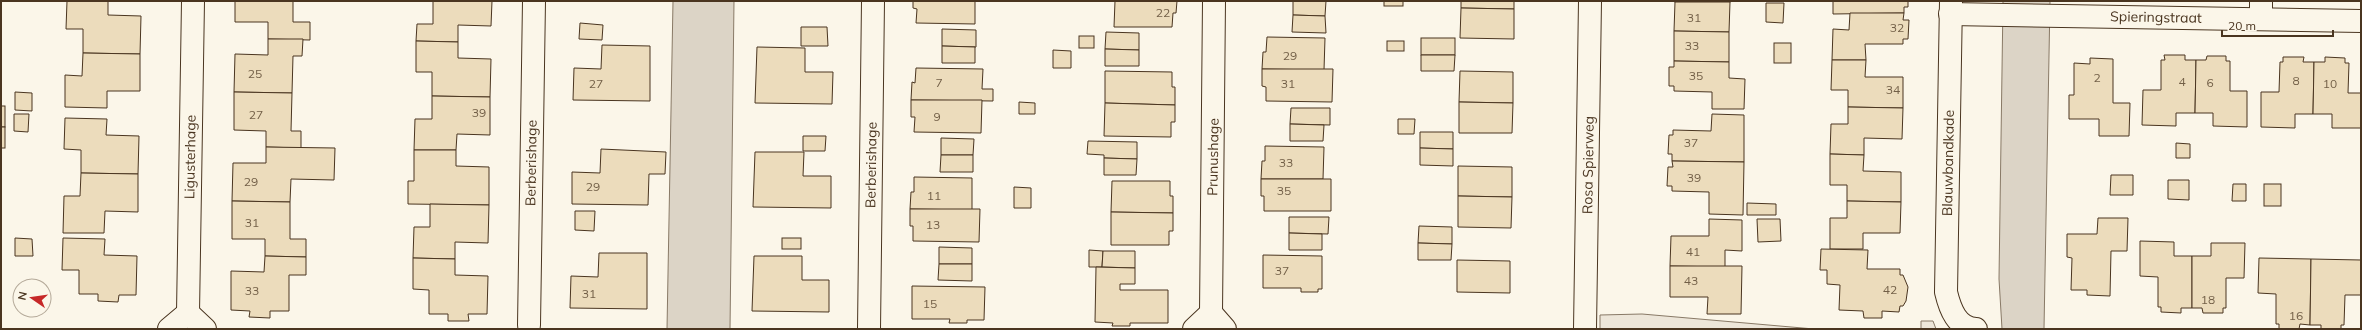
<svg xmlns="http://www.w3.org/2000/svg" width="2362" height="330" viewBox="0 0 2362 330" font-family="Mulish,sans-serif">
<rect width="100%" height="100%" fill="#fbf6e9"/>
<g fill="#ede6d9" stroke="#887966">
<path d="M1642 314 1814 329H1600V315Z"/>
<path d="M1921 321H1933L1936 329H1921Z"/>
</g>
<g fill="#dcd4c6" stroke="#887966">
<path d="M673 1H734L730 329H667Z"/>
<path d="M2003 1H2050L2044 329H2002L1999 279Z"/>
</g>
<g fill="#ecdcbc" stroke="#4a3520">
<path d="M67 1H108V15L141 16 140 54 83 53V29H66Z"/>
<path d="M235 1H293V22H310V40L268 39V22H235Z"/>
<path d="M433 1H492L491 26 458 25V42L416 41 417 24H433Z"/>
<path d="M913 1H975V24L916 23 917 9 913 8Z"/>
<path d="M1115 1H1177L1176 13H1173L1172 27H1114Z"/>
<path d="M1293 1H1326L1325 16 1293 15Z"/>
<rect x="1384" y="1" width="19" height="5"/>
<path d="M1461 1H1514V9L1461 8Z"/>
<rect x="1675" y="1" width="55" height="1"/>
<path d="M1833 1H1908V7H1904V13L1833 14Z"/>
<path d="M1675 2H1730L1729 32 1674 31Z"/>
<path d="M1766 3H1784L1783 23 1766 22Z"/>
<path d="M1461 8 1514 9V39L1460 38Z"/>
<path d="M1850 13H1904L1903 20H1909L1908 39H1903V44H1865L1866 60H1832L1833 29 1849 30Z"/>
<path d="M1293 15 1325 16 1326 33 1292 32Z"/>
<path d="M580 23 603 25 602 40 579 39Z"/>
<path d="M801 27H827L828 46H801Z"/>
<path d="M942 29 976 30V47L942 46Z"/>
<path d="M1674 31 1729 32V62L1674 61Z"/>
<path d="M1106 32 1139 33V50L1105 49Z"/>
<rect x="1079" y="36" width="15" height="12"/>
<path d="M1267 37 1325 38 1324 70 1262 69 1263 52H1266Z"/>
<rect x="1421" y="38" width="34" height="17"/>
<path d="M268 39H303L302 56H293L292 93 234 92 235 54 268 55Z"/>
<path d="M416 41 458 42V58L491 59 490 97 432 96V72H416Z"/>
<rect x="1387" y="41" width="17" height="10"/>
<rect x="1774" y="43" width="17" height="20"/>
<path d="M602 45 650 46V101L573 100 574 68 601 69Z"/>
<path d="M942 46 975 47V63H942Z"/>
<path d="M757 47 805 48V72H833L832 104 755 103Z"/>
<path d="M1105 49 1139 50V66H1105Z"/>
<path d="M1053 50 1071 51V68H1053Z"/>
<path d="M83 53 140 54V91H107V108L65 107V75L82 76Z"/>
<path d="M1421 55H1455L1454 71H1421Z"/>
<path d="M2164 55H2185V60H2196L2195 113H2176V126L2142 125 2143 90H2161V60H2165Z"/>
<path d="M2207 56H2226V61H2230V91H2247V127L2213 126V113H2195L2196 60H2206Z"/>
<path d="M2283 57H2304L2303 62H2314L2313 114H2295V128L2261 127V92H2279L2280 62H2283Z"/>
<path d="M2325 57 2345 58V63H2349L2348 93H2361V128H2332V114H2313L2314 62H2325Z"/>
<path d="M2090 58 2113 59V103H2130L2129 136H2099V119H2069V95H2074V63L2090 64Z"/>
<path d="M1832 60H1866L1865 77H1903V108L1848 107V90H1831Z"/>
<path d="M1674 61 1729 62V78L1745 79 1744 109H1712V92L1674 91V86H1669V67H1674Z"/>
<path d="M916 68 983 69 982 89H993V101L911 100 912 82 915 83Z"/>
<path d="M1262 69H1333L1332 102 1266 101V87L1262 86Z"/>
<path d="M1105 71 1172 72V87H1175V105L1105 103Z"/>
<path d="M1460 71 1513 72V103L1459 102Z"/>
<path d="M15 92 32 93V111L15 110Z"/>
<path d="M234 92 292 93 291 131H301V148L266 147V131L234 130Z"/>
<path d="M432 96 490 97V135L457 134 456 150H414L415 119H432Z"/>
<path d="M911 100H982L981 133 914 132 915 117H911Z"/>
<path d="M1019 102 1035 103V114H1019Z"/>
<path d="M1459 102 1513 103 1512 133H1459Z"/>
<path d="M1105 103 1175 105V122H1171V137L1104 136Z"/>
<rect x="1" y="106" width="4" height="21"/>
<path d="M1848 107 1903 108 1902 139 1864 138V155L1830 154 1831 124H1848Z"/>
<path d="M1291 108H1330V125L1290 124Z"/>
<path d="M14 114H29L28 132 14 131Z"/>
<path d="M1712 114 1744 115V162L1672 161V154H1668L1669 135H1673V130L1711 131Z"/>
<path d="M65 118 107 119 106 135 139 136 138 174 81 173V150L64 149Z"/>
<path d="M1398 119H1415L1414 134H1398Z"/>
<path d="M1290 124 1324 125 1323 141H1290Z"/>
<rect x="1" y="127" width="4" height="21"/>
<path d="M1420 132H1453V149L1420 148Z"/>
<path d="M803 136H826L825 151H803Z"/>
<path d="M941 138 974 139 973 155H941Z"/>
<path d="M1088 141 1137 142V159L1104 158V155L1087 154Z"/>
<path d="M2176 143 2190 144V158H2176Z"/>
<path d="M1265 146 1324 147 1323 179H1261L1262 161H1265Z"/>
<path d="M266 147 335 148 334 180 291 179 290 202 232 201 233 163H266Z"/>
<path d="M1420 148 1453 149V166L1420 165Z"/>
<path d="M601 149 666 152 665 174H649L648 205 572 204V172L600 173Z"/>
<path d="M414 150H456V166L489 167V205L408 204V181H414Z"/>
<path d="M755 152H804L803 176H831V208L753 207Z"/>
<path d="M1830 154 1864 155 1863 171 1901 172V202L1847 201V185H1830Z"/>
<path d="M941 155H973V172H940Z"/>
<path d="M1104 158 1137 159 1136 175H1104Z"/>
<path d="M1672 161 1744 162 1743 215 1709 214V192L1672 191V186H1667L1668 167H1673Z"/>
<path d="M1458 166 1512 167V197L1458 196Z"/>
<path d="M81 173 138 174V212L105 211 104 233H63L64 196H80Z"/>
<path d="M2111 175H2133V195H2110Z"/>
<path d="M914 177 972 178V210L910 209 911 192H914Z"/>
<path d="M1261 179H1331V211H1264V196H1261Z"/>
<path d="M2168 180H2189V200L2168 199Z"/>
<path d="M1112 181H1170V196H1173V213L1111 212Z"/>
<path d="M2233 184H2246V201H2232Z"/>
<rect x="2264" y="184" width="17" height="22"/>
<path d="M1014 187 1031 188V208H1014Z"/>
<path d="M1458 196 1512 197 1511 228 1458 227Z"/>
<path d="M232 201 290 202V239H306V257L265 256V239H232Z"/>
<path d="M1847 201 1901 202 1900 233H1863V249H1830V218H1847Z"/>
<path d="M1747 203 1776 204V215H1747Z"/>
<path d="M430 204 489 205 488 243 455 242V259L413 258 414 227H430Z"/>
<path d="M910 209H980L979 242 913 241V226H910Z"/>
<path d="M575 211H595L594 231 575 230Z"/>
<path d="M1111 212 1173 213V231H1169V245H1111Z"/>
<path d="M1289 217H1329L1328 234 1289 233Z"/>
<path d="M2098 218H2128L2127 251H2111L2110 296 2087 295V290H2071L2072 258 2067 257V234H2097Z"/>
<path d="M1709 219 1742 220V251L1725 250V267L1670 266 1671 236H1709Z"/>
<path d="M1757 219H1780L1781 241 1758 242Z"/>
<path d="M1419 226 1452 227V244L1418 243Z"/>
<path d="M1289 233 1322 234V250H1289Z"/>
<path d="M15 238 32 239 33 256H15Z"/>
<path d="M63 238 105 239 104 255 137 256 136 295H119L118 302 98 301V294H79V270H62Z"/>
<rect x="782" y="238" width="19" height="11"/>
<path d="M2140 241 2174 242V256H2192V308H2181V313L2161 312V307H2158V277L2140 276Z"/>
<path d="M1418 243 1452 244 1451 260H1418Z"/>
<path d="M2211 243H2245L2244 278H2226V308H2223V313H2203L2202 308H2192V256H2211Z"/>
<path d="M939 247 972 248V264H939Z"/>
<path d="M1821 249 1868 250 1867 269H1900V275H1903L1908 287 1906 301 1903 306H1900L1899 312 1882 311V318H1864L1863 311 1839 310 1840 285 1827 284V270H1820Z"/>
<path d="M1089 250 1103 251 1102 267H1089Z"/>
<path d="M1103 251H1135V268L1102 267Z"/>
<path d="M599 253H647V309L570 308 571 276 598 277Z"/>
<path d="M1263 255 1322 256V289H1318V292H1301V288H1263Z"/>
<path d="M265 256 306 257V275H289V311H270V318L249 317 250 311 231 310V271L264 272Z"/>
<path d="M754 256H802V280H829V312L752 311Z"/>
<path d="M413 258 455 259V275L488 276 487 314H468L469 321H448V314H429V290L413 289Z"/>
<path d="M2259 258 2311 259 2310 325 2300 324 2299 329H2279V324H2276V294L2258 293Z"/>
<path d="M2311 259 2361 260V295H2345L2344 325H2341V329H2321V325H2310Z"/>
<path d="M1457 260 1510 261V293L1457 292Z"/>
<path d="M939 264H972V281L938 280Z"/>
<path d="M1670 266H1742L1741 314H1707L1708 297H1670Z"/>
<path d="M1096 267 1135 268V284H1120V290H1168V323H1130V326H1112L1113 323 1095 322Z"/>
<path d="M912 286 985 287 984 320H967V323H949L950 319H912Z"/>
</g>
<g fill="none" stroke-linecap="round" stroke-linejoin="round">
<defs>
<g id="minor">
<path d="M1951 1 1946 292C1950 309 1957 328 1976 329"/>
<path d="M1950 14 2361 21"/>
<path d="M2261 19V1"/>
<path d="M188 313 193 1"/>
<path d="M1211 313 1214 1"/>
<path d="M529 325 534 1"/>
<path d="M169 329 188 313 205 329"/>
<path d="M869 329 873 1"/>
<path d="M1194 329 1211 313 1225 329"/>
<path d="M1585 329 1590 1"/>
</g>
</defs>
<use href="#minor" stroke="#4a3520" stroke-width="24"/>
<use href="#minor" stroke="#fbf6e9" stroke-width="22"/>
</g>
<g text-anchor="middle" stroke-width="3" stroke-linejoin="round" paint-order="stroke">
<g font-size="12" fill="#725f47">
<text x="1163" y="17">22</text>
<text x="1694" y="22">31</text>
<text x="1897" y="32">32</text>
<text x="1692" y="50">33</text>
<text x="1290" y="60">29</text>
<text x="255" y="78">25</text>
<text x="1696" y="80">35</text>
<text x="2097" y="82">2</text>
<text x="2296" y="85">8</text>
<text x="2182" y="86">4</text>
<text x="939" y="87">7</text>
<text x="2210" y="87">6</text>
<text x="596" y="88">27</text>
<text x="1288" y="88">31</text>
<text x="2330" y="88">10</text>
<text x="1893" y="94">34</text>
<text x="479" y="117">39</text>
<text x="256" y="119">27</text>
<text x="937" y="121">9</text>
<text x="1691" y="147">37</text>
<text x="1286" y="167">33</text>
<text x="1694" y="182">39</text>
<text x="251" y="186">29</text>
<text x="593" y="191">29</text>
<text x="1284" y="195">35</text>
<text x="934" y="200">11</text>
<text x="252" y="227">31</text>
<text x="933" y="229">13</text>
<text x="1693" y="256">41</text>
<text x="1282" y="275">37</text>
<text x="1691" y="285">43</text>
<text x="1890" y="294">42</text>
<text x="252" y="295">33</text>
<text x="589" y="298">31</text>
<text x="2208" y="304">18</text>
<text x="930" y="308">15</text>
<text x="2296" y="320">16</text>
</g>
<g font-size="14" fill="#4a3520" stroke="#fbf6e9">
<text transform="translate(2156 17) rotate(1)" y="5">Spieringstraat</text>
<text transform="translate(190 157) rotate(-89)" y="5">Ligusterhage</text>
<text transform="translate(1213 157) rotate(-89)" y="5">Prunushage</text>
<text transform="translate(531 163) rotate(-89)" y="5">Berberishage</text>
<text transform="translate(1948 163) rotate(-89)" y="5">Blauwbandkade</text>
<text transform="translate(871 165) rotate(-89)" y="5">Berberishage</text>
<text transform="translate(1588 165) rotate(-89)" y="5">Rosa Spierweg</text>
</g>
</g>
<rect width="2362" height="330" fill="none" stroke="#4a3520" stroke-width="4"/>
<g transform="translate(32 298) rotate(283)"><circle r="19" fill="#fbf6e9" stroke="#b4a999"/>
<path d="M0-3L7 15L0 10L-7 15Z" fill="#c62828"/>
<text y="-6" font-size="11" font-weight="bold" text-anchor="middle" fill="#4a3520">N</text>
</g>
<path d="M2222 30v6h111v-6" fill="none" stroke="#4a3520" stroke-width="2"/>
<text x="2228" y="30" font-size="12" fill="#4a3520" stroke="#fbf6e9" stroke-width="3" paint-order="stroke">20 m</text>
</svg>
